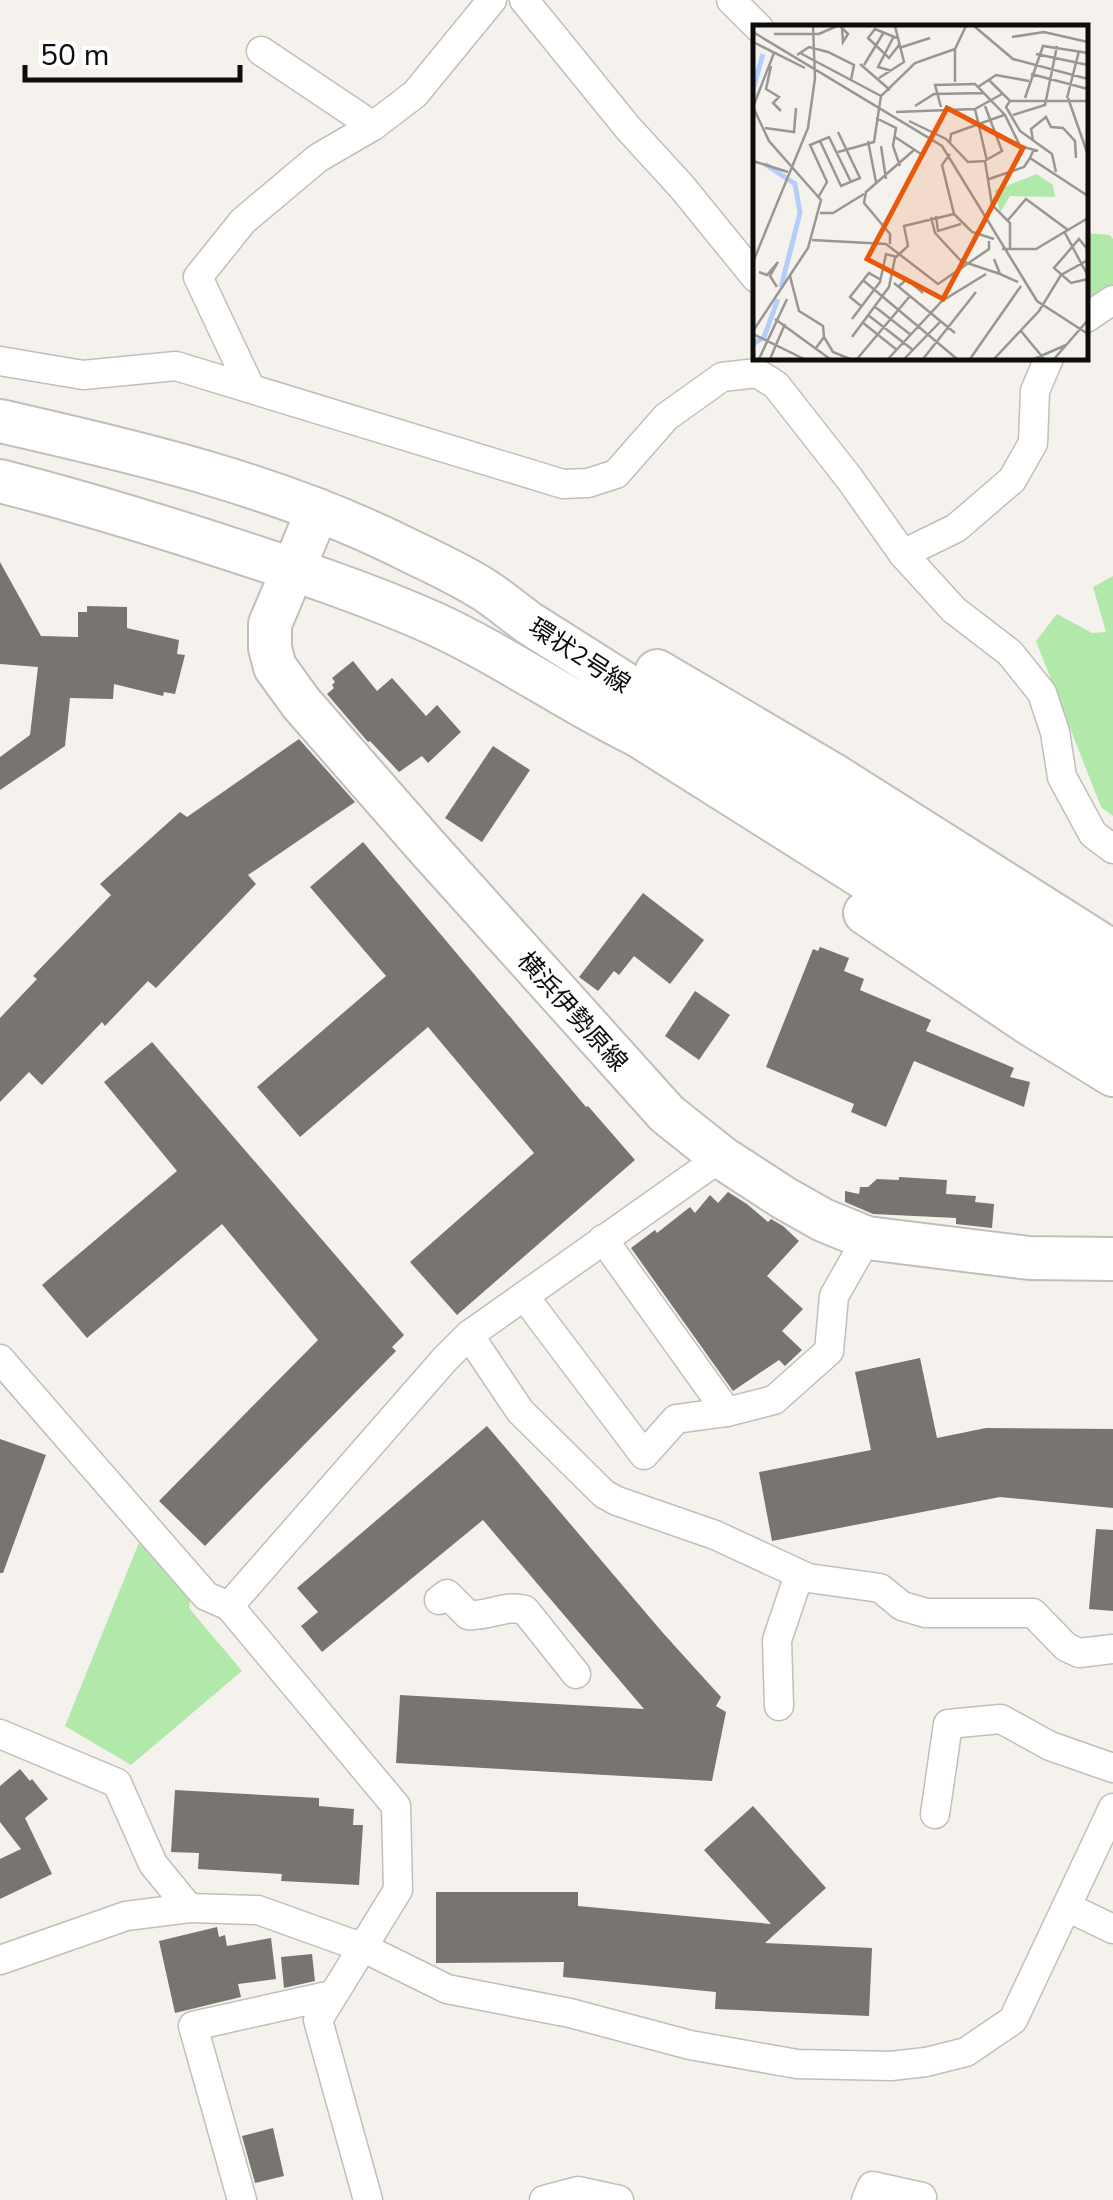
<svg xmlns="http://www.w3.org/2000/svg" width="1113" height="2200" viewBox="0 0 1113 2200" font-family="'Nunito Sans','Noto Sans JP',sans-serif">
<rect width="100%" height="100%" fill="#f5f2ed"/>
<g fill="#b0e9aa">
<path d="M1086 233 1110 235 1113 239V291L1086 309Z"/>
<path d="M1113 576V816L1101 807 1036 641 1057 614 1092 633 1106 632 1093 587Z"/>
<path d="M140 1540 190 1600 189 1608 242 1671 131 1765 65 1726Z"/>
</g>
<g fill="#787571">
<path d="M0 562 41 636 78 637V612H87V606L127 607V628L179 640 177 654 185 655 175 694 164 692 163 696 114 684 113 699 70 698 65 746 0 790V757L30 735 38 667 0 664Z"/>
<path d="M353 661 377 691 392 678 426 716 437 705 461 732 428 763 422 756 399 772 370 741 368 742 327 694 334 688 332 685 335 682 332 678Z"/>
<path d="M299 739 355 802 248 875 256 884 156 988 148 981 105 1026 102 1022 42 1085 29 1072 0 1102V1018L37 979 33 976 111 895 100 884 180 812 187 817Z"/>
<path d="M493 746 530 770 482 842 445 818Z"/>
<path d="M363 842 586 1107 588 1106 635 1160 457 1315 410 1262 534 1153 428 1027 300 1137 257 1087 386 976 310 887Z"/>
<path d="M643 893 704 940 670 984 634 956 619 975 614 971 598 991 579 977Z"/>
<path d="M820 947 849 958 844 971 864 979 860 990 931 1020 926 1031 1014 1068 1010 1077 1030 1082 1024 1107 914 1061 886 1127 851 1112 854 1104 766 1067 813 949 818 951Z"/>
<path d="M695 991 730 1015 699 1060 665 1036Z"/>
<path d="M152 1042 404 1335 392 1347 396 1351 205 1546 159 1501 318 1340 222 1224 87 1338 42 1285 177 1171 104 1082Z"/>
<path d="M899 1177 947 1180 946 1194 976 1196 975 1202 994 1204 992 1228 956 1224V1218L873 1214 845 1202V1191L859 1194 860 1187H868L877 1179 899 1180Z"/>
<path d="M728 1192 747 1204 768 1222 771 1219 783 1226 799 1241 767 1276 803 1309 782 1331 802 1350 785 1366 779 1360 733 1391 631 1248 655 1230 657 1233 690 1207 695 1213 710 1195 718 1203Z"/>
<path d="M920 1358 937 1438 986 1428 1113 1429V1508L1000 1497 772 1541 759 1472 871 1450 855 1372Z"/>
<path d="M487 1426 663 1633 721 1697 716 1706 726 1712 712 1781 396 1763 400 1695 644 1709 483 1520 322 1652 301 1626 318 1612 297 1588Z"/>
<path d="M0 1439 46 1455 3 1573H0Z"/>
<path d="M1096 1529 1113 1530V1611L1089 1609Z"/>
<path d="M20 1769 30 1781 32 1779 48 1799 25 1818 52 1874 0 1899V1859L21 1849 0 1822V1786Z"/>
<path d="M175 1790 319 1798V1806L354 1809 353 1825H363L359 1885 281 1881 282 1874 198 1869 199 1853 171 1852Z"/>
<path d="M753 1806 826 1888 765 1943 872 1948 869 2016 715 2009 716 1992 563 1977 564 1962 436 1963V1892H578V1906L771 1924 704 1850Z"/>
<path d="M217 1927 219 1937 225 1935 227 1946 271 1938 276 1979 238 1984 241 1997 175 2013 159 1941Z"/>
<path d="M312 1954 315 1981 284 1988 281 1957Z"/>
<path d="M273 2128 284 2176 255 2183 242 2136Z"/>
</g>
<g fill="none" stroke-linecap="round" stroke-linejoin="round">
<defs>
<g id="street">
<path d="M524 0 628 128 682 187 756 278"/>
<path d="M731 0 759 28"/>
<path d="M261 51 373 126"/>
<path d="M1086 318 1113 300"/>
<path d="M0 361 83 375 176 366 563 484 588 483 616 474 666 417 722 377 757 373 776 385 849 478 903 554 954 610 1010 653 1042 693 1055 732 1062 777 1093 834 1113 849"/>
<path d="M250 387 198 277 243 221 318 158 373 126 415 94 492 0"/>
<path d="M903 554 956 528 1012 480 1033 443 1035 391 1049 358"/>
<path d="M603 1239 727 1412"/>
<path d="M524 1296 644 1455 676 1419 727 1412 774 1400 829 1351 834 1296 867 1238"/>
<path d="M469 1335 520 1411 604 1494 617 1501 715 1535 808 1578 880 1588 902 1606 926 1613H1033L1066 1647 1079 1653 1113 1649"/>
<path d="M0 1359 206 1596 229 1606"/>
<path d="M439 1600 447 1594 468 1615C488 1617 505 1604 525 1610L576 1674"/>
<path d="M779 1706 777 1640 799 1575"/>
<path d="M0 1734 117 1783 153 1864 189 1908"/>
<path d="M935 1814 948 1724 1001 1719 1050 1746 1113 1768"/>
<path d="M1067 1907 1113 1929"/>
<path d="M0 1960 126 1916 189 1908 258 1910 364 1948 447 1989 570 2013 690 2045 797 2064 891 2066 926 2062 966 2052 1013 2020 1113 1808"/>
<path d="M242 2200 193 2026 332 1995"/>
<path d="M368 2200 318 2020 398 1890 396 1806 229 1606 445 1359 469 1335 721 1157"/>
<path d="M544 2200 578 2191 619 2200"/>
<path d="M866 2200 872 2186 922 2197"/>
</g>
<g id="primary">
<path d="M0 421C141 453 282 486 412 552 437 564 463 576 486 591 501 601 515 613 529 623L1113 993"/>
<path d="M0 481C71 499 141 520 212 543 286 567 361 591 433 623 505 656 569 702 639 736L1113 1035"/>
<path d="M318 510 270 624V648L275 667 301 703 426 846 667 1114 721 1157 784 1198 823 1220 867 1238 1029 1258 1113 1259"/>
<path d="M657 671 832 774 1113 952"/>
<path d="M865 913 1030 1024 1113 1075"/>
</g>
</defs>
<use href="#street" stroke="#c2bfba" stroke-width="31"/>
<use href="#primary" stroke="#c2bfba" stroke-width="46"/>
<use href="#street" stroke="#fff" stroke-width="28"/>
<use href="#primary" stroke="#fff" stroke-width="42"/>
</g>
<g text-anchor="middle" stroke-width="9" stroke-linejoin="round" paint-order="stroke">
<g font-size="25" fill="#0e0d0c" stroke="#fff">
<text transform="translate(580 655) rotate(33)" y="9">環状2号線</text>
<text transform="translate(573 1011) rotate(48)" y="9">横浜伊勢原線</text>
</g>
</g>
<g transform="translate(753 25)">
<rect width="335" height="335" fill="#f5f2ed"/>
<path d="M284 149 300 160 302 172 257 171 247 188 242 165Z" fill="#b0e9aa"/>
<path fill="none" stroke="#b5cdfa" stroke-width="5" d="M0 64 10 29M12 139 42 159 47 188 28 262M0 319 11 312 25 274"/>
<path fill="none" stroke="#999693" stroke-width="2.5" d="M87 1 95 9 90 17 89 3M221 1 260 34 335 54M0 7 189 121 284 276 335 309M21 9H66L84 1M259 12 291 7 335 17M144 13 122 4 115 13 136 33 146 20M0 17 52 43M146 23 177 13M202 24V57M47 28 128 71M283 29 335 40M44 30 56 22 75 27 101 40 98 55M107 39 137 65M111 40 131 7M18 41 13 64 26 72 20 78 28 86M139 46 125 42 141 11M278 49 335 64M126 53 151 37 142 1M235 54 257 76H335M225 62 243 50 276 56M272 73 290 21 335 28M314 73 326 26M315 73 335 130M257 76 253 82 267 106 299 129 303 147M162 81 181 69 231 68M232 81 249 126 235 134M0 82 16 116 68 175 55 223 0 306M0 82 21 28M188 82 182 60 222 59 252 90 267 121 285 126M222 84 234 136M143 87 222 84 249 69M260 90 292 80 304 21M123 93 143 103 140 121 147 141M156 96 193 114 215 137 232 136 239 180 257 198V224M12 103 41 107 43 83M142 112 168 129M280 115 278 104 293 92 298 102 310 103 322 116 323 133M67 116 88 161 107 153 85 107M115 116 123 157M197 117 198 109 251 90M128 121 133 154M281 124 277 133 335 171M85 127 121 117 128 71 162 38 202 24 213 1M197 129 189 140 201 189 219 207 241 214M0 136 35 147M236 154 271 142 277 133M66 171 74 157 57 120 76 112 98 157M67 188H80L111 169M183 191 185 206 208 199M178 192 182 208 208 236 247 249M255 195 273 174 315 205M312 208 335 251M59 215 133 219 185 259 236 224V216M137 219V209L111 178 113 167 161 125M249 224H283L335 193M335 225 326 214 301 243 318 258 335 254M241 234 247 249 265 257M0 237 55 103 62 53 60 1M6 247 14 250 25 237 17 251 24 262M37 251 46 286 70 301 71 312M111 256 204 334M141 258 202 308M145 262 154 254 170 268M108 281 97 272 116 248 128 255M121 281 158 310M115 290 160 325M22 294 77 334M99 294 127 257 133 229 144 232M109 297 144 325M268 306 291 334M0 309 51 334M99 312 136 262 142 233 155 221 151 201 201 189M63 323 71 312 80 327 97 334M6 334 34 274M17 334 32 299M104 334 157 271M135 334 189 276 233 249M151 334 187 297M170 334 223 267M217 334 268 261M241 334 286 286 308 250 335 235M281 334 313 320M301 334 335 295"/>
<path fill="#e8590c" fill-opacity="0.15" stroke="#e8590c" stroke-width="5" d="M194 83 270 123 190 274 114 234Z"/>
<rect width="335" height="335" fill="none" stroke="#0e0d0c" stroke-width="5"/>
</g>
<path d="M25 65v15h215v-15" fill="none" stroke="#0e0d0c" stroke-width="5"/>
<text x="40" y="65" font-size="30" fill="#0e0d0c" stroke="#ffffff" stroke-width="8" paint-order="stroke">50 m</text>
</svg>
